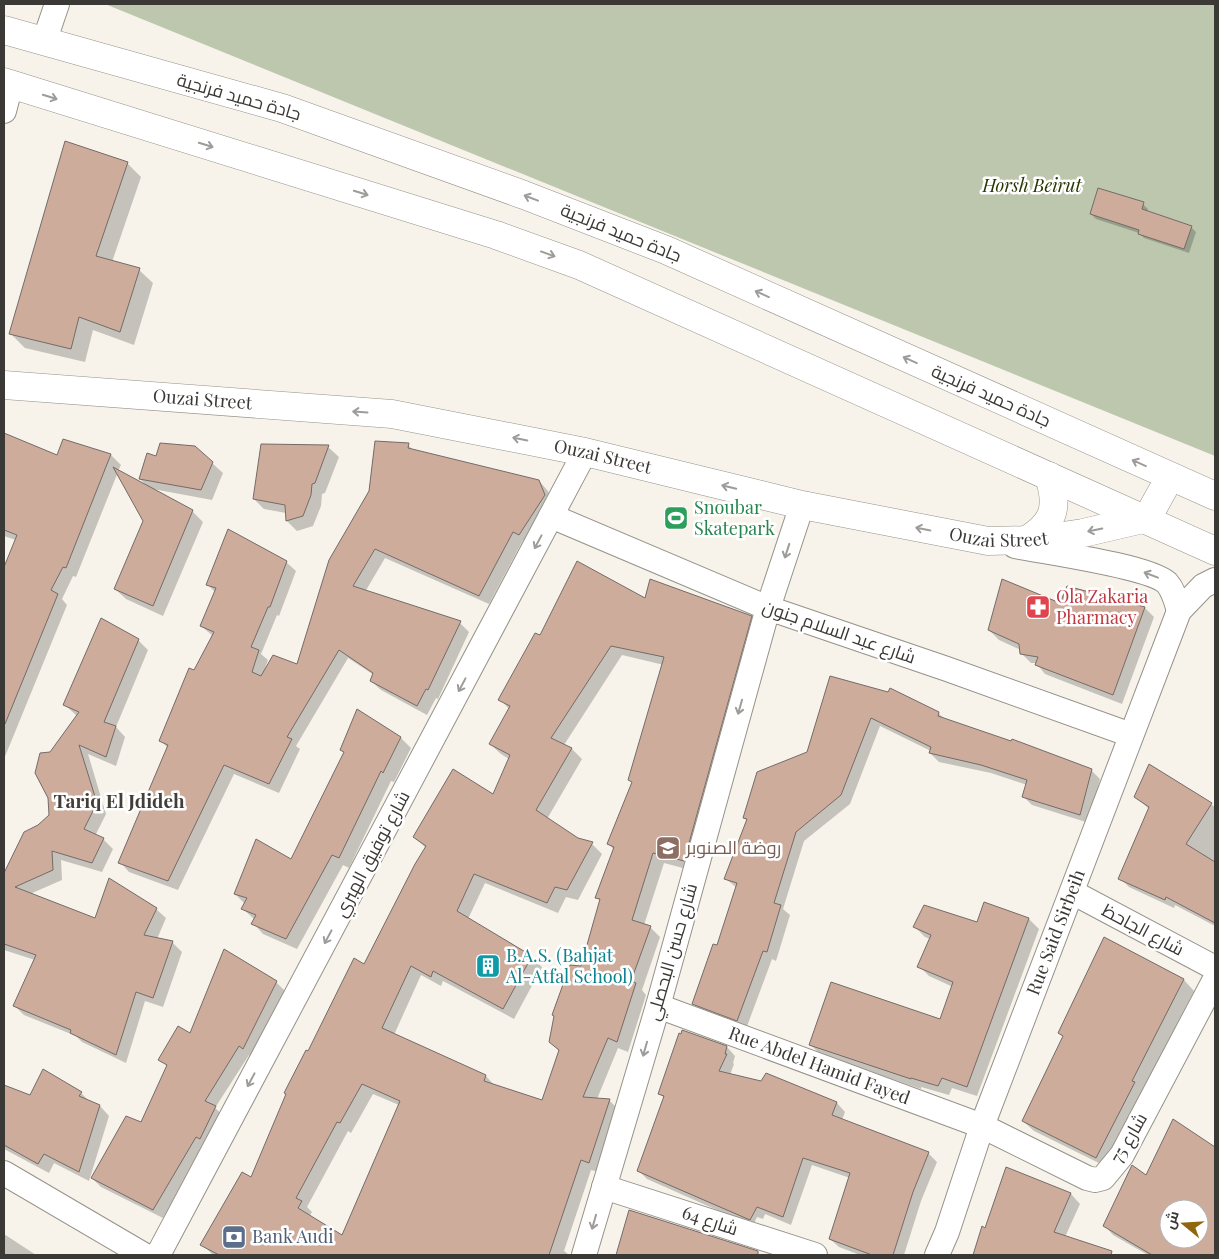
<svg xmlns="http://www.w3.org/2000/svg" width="1219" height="1259" viewBox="0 0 1219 1259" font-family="'Playfair Display',Cairo,serif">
<rect width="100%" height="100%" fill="#f7f3ea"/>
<path fill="#bcc7ae" d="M105 4H1215V456Z"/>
<g fill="#0003" fill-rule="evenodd">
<path d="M127 163 141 177 112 262 139 270 153 283 134 345 93 330 85 362 25 348 11 334Z"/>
<path d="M1143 204 1148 209 1147 212 1191 227 1196 232 1189 253 1144 238 1139 233 1096 219 1091 214Z"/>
<path d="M4 434 58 456 63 441 111 455 121 465 118 471 148 487 140 479 157 457 212 463 223 473 212 500 153 489 192 511 203 522 163 616 126 599 115 589 145 521 118 472 76 577 73 576 62 599 67 605 4 759V570L16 540 4 536Z"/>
<path d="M262 445 328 447 339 457 325 493 322 494 321 506 313 526 297 531 287 521 286 513 264 509 254 499Z"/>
<path d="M408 445 414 451 539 481 548 491 553 505 529 543 523 540 489 604 385 558 365 592 460 623 469 632 438 699 436 698 427 715 381 690 371 681 374 675 348 658 296 746 300 749 279 793 234 774 178 890 129 872 120 862 168 748 161 741 213 636 201 626 215 592 207 584 286 562 296 571 279 616 277 615 261 654 268 660 264 671 298 665Z"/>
<path d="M646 600 751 617 761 628 694 871 664 863 644 925 650 927 660 937 642 990 646 995 628 1052 618 1048 597 1099 609 1100 620 1111 599 1172 591 1170 564 1251 569 1255H213L202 1244 252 1178 309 1053 365 966 426 848 414 837 494 796 509 759 501 754 490 744 509 709 500 699 540 637ZM622 655 664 665 630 780 633 783 608 843 614 850 597 898 601 902 582 967 550 1042 559 1051 543 1101 495 1086 486 1076 394 1035 421 975 441 986 443 981 514 1019 542 967 531 957 468 919 485 883 558 913 566 897 578 900 602 854 592 844 577 839 547 819 582 759 572 749 564 745ZM373 1094 399 1105 343 1237 309 1217 312 1212 307 1207 348 1131 351 1133Z"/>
<path d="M1061 604 1145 608 1154 617 1122 704 1045 674 1036 663H1031L1021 653V650L999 640 989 630Z"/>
<path d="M138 640 148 650 116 727 125 737 116 766 88 754 106 814 95 836 103 839 113 849 102 872 61 860 62 880 30 894 96 920 156 909 166 918 157 939 172 942 182 952 163 1007 145 1001 126 1063 82 1042 76 1036 24 1015 14 1005 35 960 4 950V876L25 833 38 826 50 816 51 753 77 716 65 705Z"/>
<path d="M831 678 938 713 945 719 1091 770 1100 779 1089 823 1032 805 1023 796 1027 785 991 773 939 762 930 753 931 751 880 726 850 804 804 841 783 909 790 915 776 961 772 959 746 1029 702 1013 693 1003 718 946 737 888 726 879 748 821 744 818 808 753Z"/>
<path d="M358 711 401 738 411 748 394 782 391 781 349 868 343 865 297 949 263 934 253 923 255 920 243 909 245 904 235 894 292 860 345 753Z"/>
<path d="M1150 765 1215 807V926L1175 905 1174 908 1129 887 1120 878 1149 809 1136 797Z"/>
<path d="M985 903 1029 919 1039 929 977 1096 952 1088 949 1095 921 1087V1089L820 1054 810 1044 941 1021 953 987 929 976 919 966 930 939 925 937 915 927 978 924Z"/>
<path d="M1104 939 1184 980 1194 991 1142 1091 1107 1167 1034 1131 1023 1121 1063 1037 1059 1033Z"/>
<path d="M276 982 285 991 253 1057 249 1055 215 1108 225 1117 163 1218 101 1187 92 1178 141 1124 168 1067 160 1060 191 1034Z"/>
<path d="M683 1031 727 1047 735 1056 733 1063 734 1064 730 1075 762 1082 766 1074 837 1103 845 1112 842 1120 928 1153 937 1162 921 1201 904 1255H860L839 1247 830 1239 850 1178 812 1165 791 1225 765 1214 763 1219 757 1217 753 1226 647 1179 639 1171 664 1098 660 1094Z"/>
<path d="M4 1087 30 1096 81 1093 89 1101 100 1106 109 1116 89 1181 54 1163 49 1173 4 1149Z"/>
<path d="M1173 1121 1215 1148V1255H1148L1113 1235 1105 1226 1146 1177ZM1169 1209H1199V1239H1169Z"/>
<path d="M1071 1194 1080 1204 1065 1237 1105 1250 1110 1255H974L983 1228 986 1229Z"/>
<path d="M630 1212 747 1251 752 1255H617Z"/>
<path d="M4 1234 36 1255H4Z"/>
</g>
<g fill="#ceac9c" stroke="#746b67" fill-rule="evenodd">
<path d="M65 141 128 162 96 256 140 268 120 332 79 317 71 349 9 334Z"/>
<path d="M1098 188 1144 202 1142 209 1192 226 1184 249 1138 234 1139 230 1090 214Z"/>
<path d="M4 433 57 455 63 439 111 454 66 568 63 567 51 590 58 594 5 724H4V567L17 535 4 530Z"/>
<path d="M375 441 409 443 408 448 539 480 545 495 519 535 513 532 479 596 375 549 353 586 461 621 428 690 426 689 417 706 370 681 373 673 339 650 287 737 292 739 269 784 224 765 168 881 118 863 168 745 159 741 189 668 194 670 214 632 200 626 216 588 206 585 228 529 287 561 270 607H268L251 647 259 650 252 672 261 676 273 655 297 664 329 560 369 491Z"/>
<path d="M160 443 195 446 213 462 201 490 139 479 147 453 156 456Z"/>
<path d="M261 444 329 445 315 483 312 484 311 495 303 516 286 521 285 505 253 499Z"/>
<path d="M113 467 193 510 153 606 114 589 143 521Z"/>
<path d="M577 561 645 598 650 579 752 616 684 861 653 853 632 920 651 926 631 981 636 983 617 1042 608 1038 583 1097 610 1099 589 1163 581 1160 549 1255H219L200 1245 242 1172 251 1177 286 1094 284 1093 306 1050 308 1051 354 958 364 964 415 864 426 846 413 837 453 769 493 794 510 755 489 744 510 706 498 700 535 633 540 635ZM611 646 664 657 628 780 632 782 607 844 614 847 595 898 600 899 581 966 570 965 552 1015 554 1016 549 1042 559 1050 542 1100 484 1081 486 1075 382 1028 411 966 431 977 433 971 503 1009 532 956 457 911 474 874 547 903 555 887 567 890 593 842 578 838 536 810 572 748 551 738ZM362 1084 400 1101 342 1235 298 1208 302 1201 296 1198 337 1122 340 1123Z"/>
<path d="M1002 579 1060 603 1067 586 1145 607 1113 695 1035 665 1038 657 1020 654 1019 644 988 630Z"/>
<path d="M101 618 139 639 104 722 116 726 106 757 79 745 97 803 84 829 104 838 92 863 52 851 53 870 15 887 95 918 109 878 157 908 144 935 173 941 153 998 136 992 116 1055 70 1033 71 1030 13 1006 36 955 4 944V873L24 832 38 825 49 815 48 798 35 773 40 753 50 752 79 712 63 705Z"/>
<path d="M830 676 888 692 890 688 939 712 938 716 1011 741 1012 739 1092 769 1080 815 1022 797 1027 780 981 765 929 753 931 747 871 718 841 795 796 832 774 903 781 905 767 952 763 951 737 1021 692 1004 713 944 717 945 737 883 724 879 747 819 743 818 757 772 807 752Z"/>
<path d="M357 709 401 737 383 773 381 771 339 858 332 855 286 939 251 924 256 915 241 909 247 898 234 894 256 839 291 859 344 752 340 750Z"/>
<path d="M1149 764 1212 803 1186 844 1215 862V923L1166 897 1165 900 1118 879 1149 807 1134 797Z"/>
<path d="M984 902 1029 918 967 1087 942 1078 938 1086 911 1078V1079L809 1045 831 982 940 1019 953 982 917 967 931 935 913 927 924 905 977 922Z"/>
<path d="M1104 937 1184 979 1132 1081 1135 1082 1096 1158 1022 1121 1063 1036 1058 1033Z"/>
<path d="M224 949 277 981 243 1049 239 1046 205 1101 216 1106 200 1139 196 1137 153 1210 91 1178 126 1116 141 1122 167 1065 158 1060 178 1026 190 1033Z"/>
<path d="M682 1030 727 1046 725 1054H727L719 1071 761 1081 766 1073 837 1102 832 1115 929 1152 913 1192 893 1255H872L829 1239 850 1173 803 1158 783 1217 757 1207 750 1220 637 1171 664 1096 658 1094 679 1033 681 1034Z"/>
<path d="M43 1069 82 1092 79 1096 100 1105 79 1172 44 1154 38 1164 4 1145V1085L30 1095Z"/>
<path d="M1173 1119 1215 1147V1255H1152L1103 1226 1132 1165 1146 1175ZM1169 1209H1199V1239H1169Z"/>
<path d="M1006 1167 1071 1193 1054 1232 1112 1251 1111 1255H973L982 1226 985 1228Z"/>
<path d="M629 1210 758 1251V1255H616Z"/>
</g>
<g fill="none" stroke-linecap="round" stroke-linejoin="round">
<defs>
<g id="minor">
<path d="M44 42 57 4"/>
<path d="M4 111 11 84"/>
<path d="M551 516 768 608 947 669 1131 735"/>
<path d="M1015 546C1044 552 1149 566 1167 583 1174 591 1176 601 1179 611"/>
<path d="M1072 892 1215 968"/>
<path id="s1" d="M658 1006 982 1126 1087 1178 1095 1180 1103 1178 1122 1155 1215 979"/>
<path d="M4 1173 144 1255"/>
<path d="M604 1187 815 1255"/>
<path d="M158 1255 585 452"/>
<path d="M584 1255 658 1006 768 608 802 505"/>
<path id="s2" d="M937 1255 947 1232 982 1126 1179 611 1203 586 1215 580"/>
</g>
<g id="tertiary">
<path id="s3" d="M4 385 392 414 585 452 802 505 988 541 1035 540 1083 533 1143 519 1150 513 1170 477"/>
</g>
<g id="primary">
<path d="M4 30 282 108 524 195 666 250 1215 496"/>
<path d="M4 82 496 235 579 265 1215 551"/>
<path d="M1025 541C1054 524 1059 508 1049 476"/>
</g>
</defs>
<use href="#minor" stroke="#969289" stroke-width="26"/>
<use href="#tertiary" stroke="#969289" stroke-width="29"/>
<use href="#primary" stroke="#969289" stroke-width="29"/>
<use href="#minor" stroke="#fff" stroke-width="24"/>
<use href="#tertiary" stroke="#fff" stroke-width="28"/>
<use href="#primary" stroke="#fff" stroke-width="28"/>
</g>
<defs><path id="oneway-shaft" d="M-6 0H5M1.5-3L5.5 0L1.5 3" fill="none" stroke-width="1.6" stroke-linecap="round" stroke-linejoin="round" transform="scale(1.25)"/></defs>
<g stroke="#9d9c9a">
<use href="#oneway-shaft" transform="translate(50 97) rotate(17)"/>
<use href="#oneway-shaft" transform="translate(206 145) rotate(17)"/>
<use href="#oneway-shaft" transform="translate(361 193) rotate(17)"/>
<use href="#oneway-shaft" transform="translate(531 198) rotate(-159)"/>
<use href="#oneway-shaft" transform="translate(548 254) rotate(20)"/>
<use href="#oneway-shaft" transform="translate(762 294) rotate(-156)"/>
<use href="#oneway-shaft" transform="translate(910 360) rotate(-156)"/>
<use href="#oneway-shaft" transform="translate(360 412) rotate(-176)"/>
<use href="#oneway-shaft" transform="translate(520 439) rotate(-169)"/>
<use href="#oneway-shaft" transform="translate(1139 463) rotate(-156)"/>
<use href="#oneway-shaft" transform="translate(729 487) rotate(-166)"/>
<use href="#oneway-shaft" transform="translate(923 529) rotate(-169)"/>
<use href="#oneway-shaft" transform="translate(1095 530) rotate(168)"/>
<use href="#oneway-shaft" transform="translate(538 542) rotate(118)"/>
<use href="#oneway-shaft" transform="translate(787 551) rotate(108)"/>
<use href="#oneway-shaft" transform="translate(1151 575) rotate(-159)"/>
<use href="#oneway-shaft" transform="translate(462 685) rotate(118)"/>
<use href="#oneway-shaft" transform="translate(740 707) rotate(106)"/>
<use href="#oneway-shaft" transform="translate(328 937) rotate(118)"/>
<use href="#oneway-shaft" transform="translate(645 1049) rotate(106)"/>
<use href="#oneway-shaft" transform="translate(251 1080) rotate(118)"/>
<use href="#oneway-shaft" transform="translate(594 1222) rotate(106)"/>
</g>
<defs>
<symbol id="stadium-square" viewBox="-11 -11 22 22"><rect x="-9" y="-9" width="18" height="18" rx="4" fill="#2e9e5b" stroke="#fff"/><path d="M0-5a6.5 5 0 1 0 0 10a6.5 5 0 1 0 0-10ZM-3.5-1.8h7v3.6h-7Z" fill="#fff"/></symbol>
<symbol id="pharmacy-square" viewBox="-11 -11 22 22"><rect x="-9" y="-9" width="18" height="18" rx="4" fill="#e0444e" stroke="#fff"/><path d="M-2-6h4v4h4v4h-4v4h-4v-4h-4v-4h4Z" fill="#fff"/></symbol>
<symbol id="school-square" viewBox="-11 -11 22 22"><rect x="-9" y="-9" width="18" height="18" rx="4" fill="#8d6e63" stroke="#fff"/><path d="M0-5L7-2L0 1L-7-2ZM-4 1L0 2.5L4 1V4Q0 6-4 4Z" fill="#fff"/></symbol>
<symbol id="building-square" viewBox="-11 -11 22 22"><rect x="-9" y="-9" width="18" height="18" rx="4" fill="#0f9aa8" stroke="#fff"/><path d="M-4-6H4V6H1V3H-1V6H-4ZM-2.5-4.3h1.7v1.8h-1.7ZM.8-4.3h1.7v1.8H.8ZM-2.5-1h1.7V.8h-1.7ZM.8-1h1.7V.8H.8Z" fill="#fff"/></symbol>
<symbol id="bank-square" viewBox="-11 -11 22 22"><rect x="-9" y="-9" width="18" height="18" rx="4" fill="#5c6f8a" stroke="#fff"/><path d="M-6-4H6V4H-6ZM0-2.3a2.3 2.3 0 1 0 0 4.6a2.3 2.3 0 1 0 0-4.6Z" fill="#fff"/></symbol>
</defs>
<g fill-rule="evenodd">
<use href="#stadium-square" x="662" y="504" width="28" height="28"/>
<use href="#pharmacy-square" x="1024" y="593" width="28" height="28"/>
<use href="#school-square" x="654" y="834" width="28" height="28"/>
<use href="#building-square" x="474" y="952" width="28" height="28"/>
<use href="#bank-square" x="220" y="1223" width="28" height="28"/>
</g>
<g text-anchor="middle" stroke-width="5" stroke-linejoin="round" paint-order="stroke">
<g font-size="18" fill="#3b3936" stroke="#fff">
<text transform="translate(239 97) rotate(16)" y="6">جادة حميد فرنجية</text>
<text transform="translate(621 233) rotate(22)" y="6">جادة حميد فرنجية</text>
<text transform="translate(991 396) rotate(24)" y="6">جادة حميد فرنجية</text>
<text dy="6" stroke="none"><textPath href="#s3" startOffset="199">Ouzai Street</textPath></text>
<text dy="6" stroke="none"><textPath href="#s3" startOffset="604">Ouzai Street</textPath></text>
<text dy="6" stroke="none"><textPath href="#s3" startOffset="1009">Ouzai Street</textPath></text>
<text transform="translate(839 632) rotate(19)" y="6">شارع عبد السلام جنون</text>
<text transform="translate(372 854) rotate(-62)" y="6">شارع توفيق الهبري</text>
<text transform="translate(1143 930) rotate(28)" y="6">شارع الجاحظ</text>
<text dy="6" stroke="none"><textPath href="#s2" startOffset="344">Rue Said Sirbeih</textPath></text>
<text transform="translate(672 952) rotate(-74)" y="6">شارع حسن البحصلي</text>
<text dy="6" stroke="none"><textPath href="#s1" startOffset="172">Rue Abdel Hamid Fayed</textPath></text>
<text transform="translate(1129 1138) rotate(-60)" y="6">شارع 75</text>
<text transform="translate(710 1221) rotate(18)" y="6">شارع 64</text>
</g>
<g font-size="18" font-style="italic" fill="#273703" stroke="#fff">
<text x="1032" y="192">Horsh Beirut</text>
</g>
<g font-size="18" fill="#27864d" stroke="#fff" text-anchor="start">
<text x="694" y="514">Snoubar<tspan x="694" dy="21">Skatepark</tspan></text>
</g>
<g font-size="18" fill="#be3a42" stroke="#fff" text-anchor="start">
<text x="1056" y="603">Ola Zakaria<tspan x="1056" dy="21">Pharmacy</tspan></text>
</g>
<g font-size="18" fill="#785e54" stroke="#fff" text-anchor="start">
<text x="686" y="854">روضة الصنوبر</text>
</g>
<g font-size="18" fill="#0d838f" stroke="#fff" text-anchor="start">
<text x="506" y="962">B.A.S. (Bahjat<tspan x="506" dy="21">Al-Atfal School)</tspan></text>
</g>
<g font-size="18" fill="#4e5e75" stroke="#fff" text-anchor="start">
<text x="252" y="1243">Bank Audi</text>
</g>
<g font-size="19" font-weight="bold" fill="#433f38" stroke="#fff">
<text x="119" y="808">Tariq El Jdideh</text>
</g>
</g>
<rect width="1219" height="1259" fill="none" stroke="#3b3936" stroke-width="10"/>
<g transform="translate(1184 1224) rotate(288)"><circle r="24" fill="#ffffff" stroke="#b1b0af"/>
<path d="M0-4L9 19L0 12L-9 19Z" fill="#90670e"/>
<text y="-8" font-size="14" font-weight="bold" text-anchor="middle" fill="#3b3936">ش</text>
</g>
</svg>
